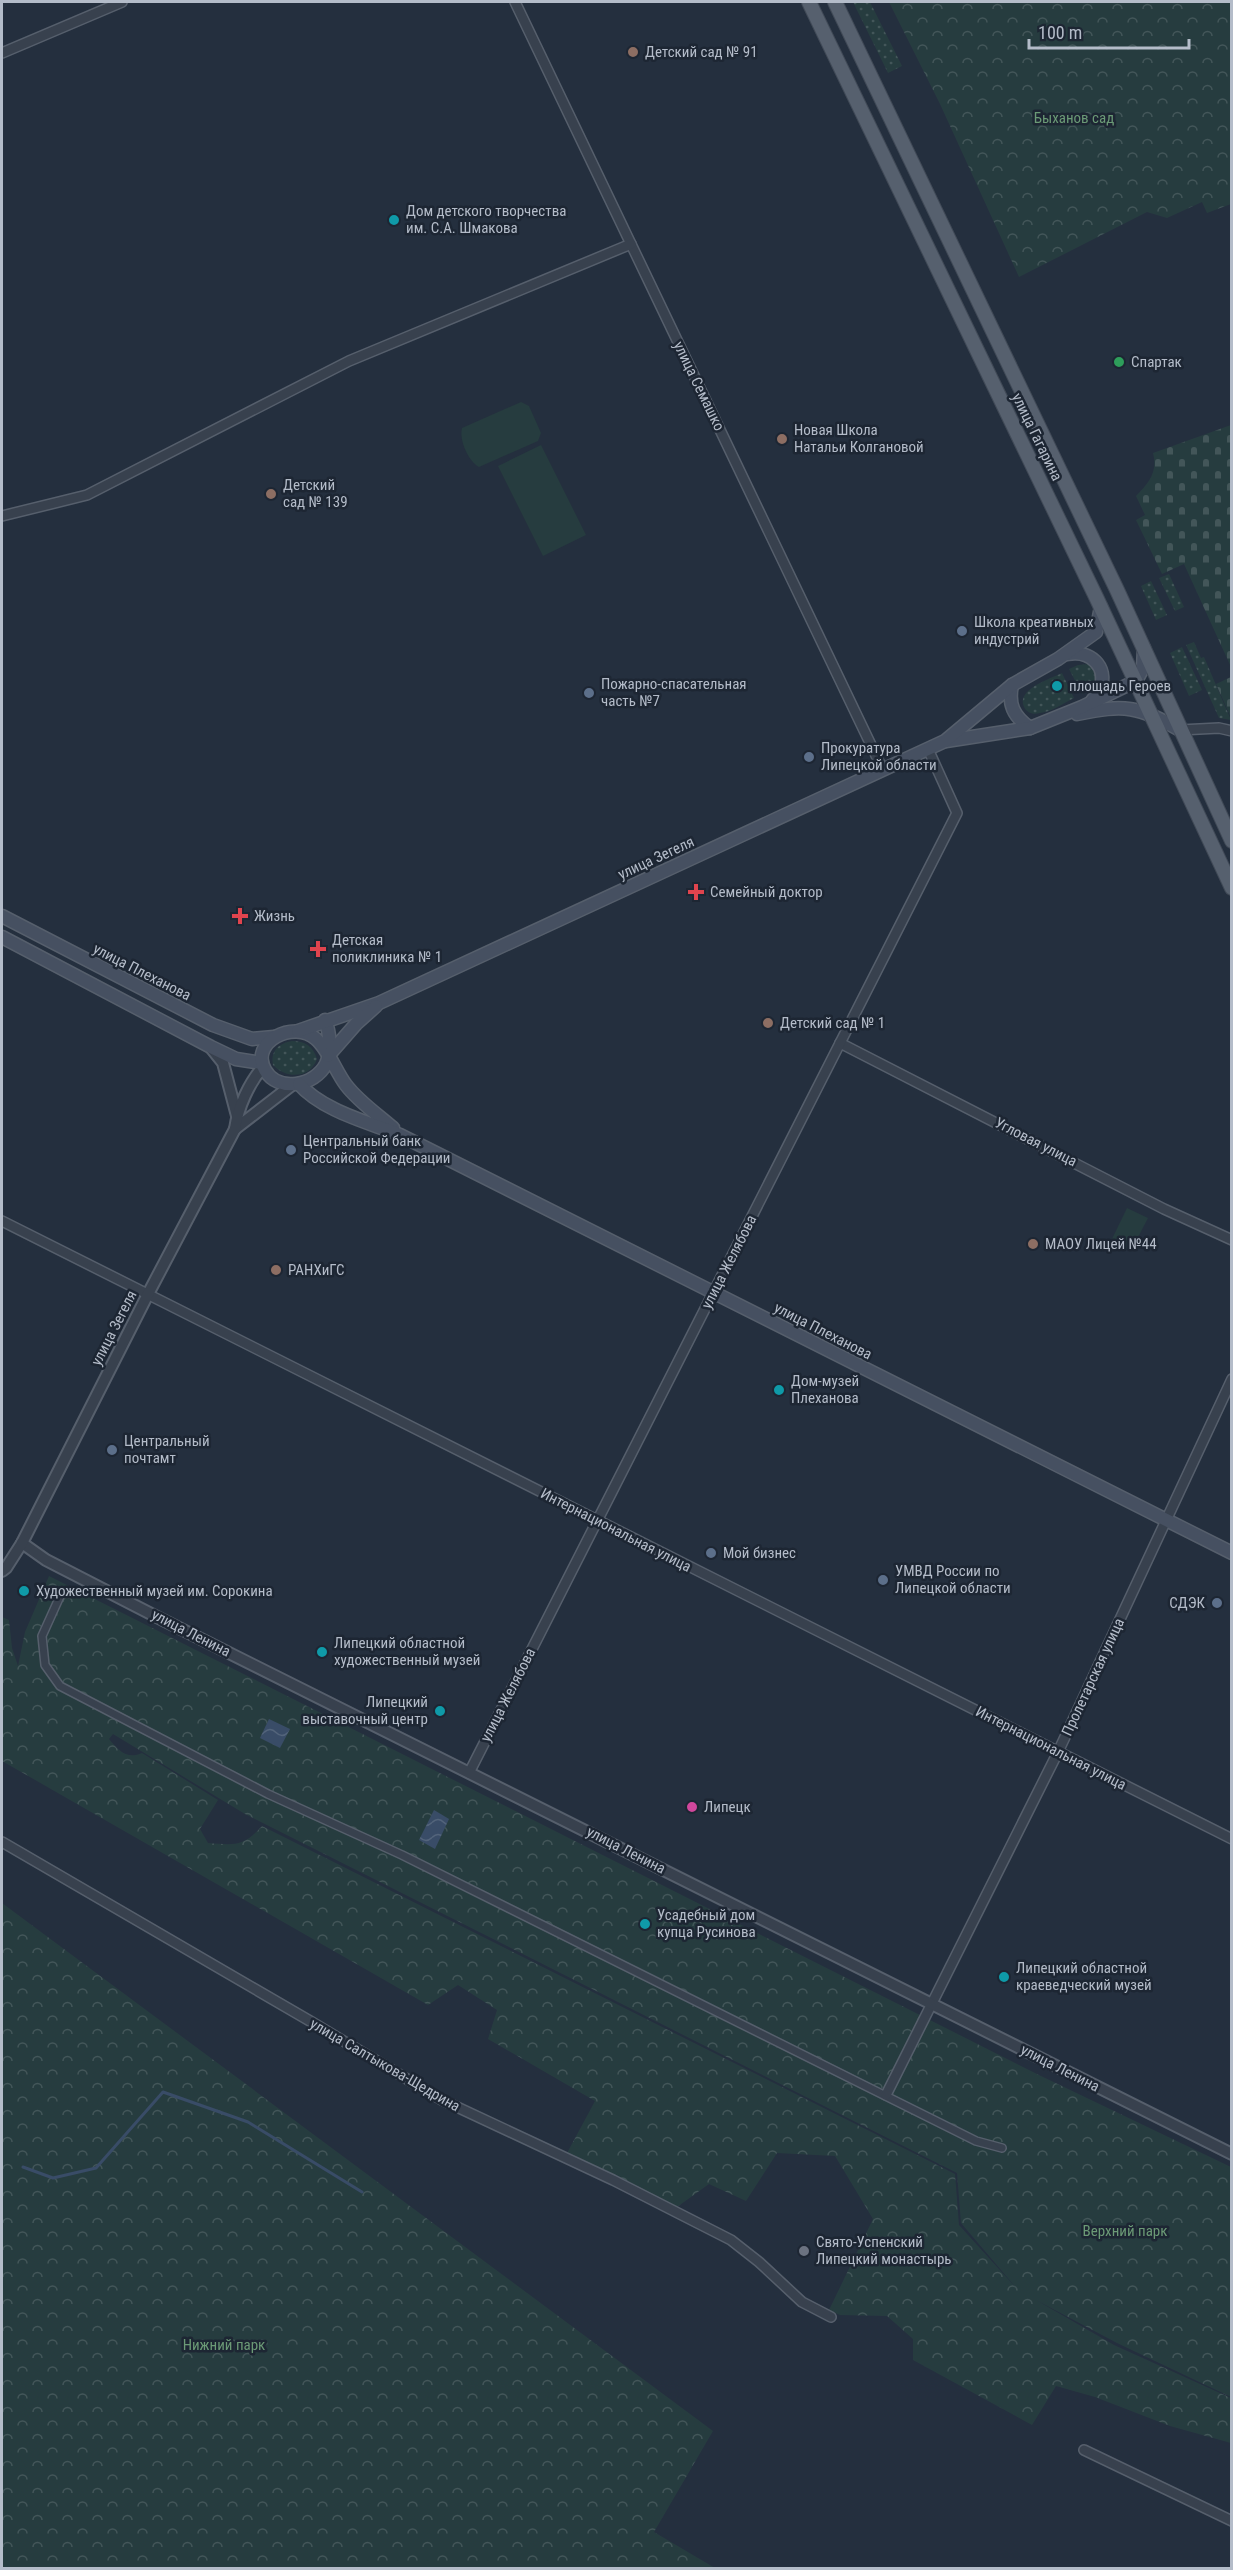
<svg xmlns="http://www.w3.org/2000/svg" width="1233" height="2570" viewBox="0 0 1233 2570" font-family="'Roboto Condensed',sans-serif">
<defs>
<pattern id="grass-dots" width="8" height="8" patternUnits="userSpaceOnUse" patternTransform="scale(1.5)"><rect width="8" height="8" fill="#263c3f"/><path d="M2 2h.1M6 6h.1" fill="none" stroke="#435659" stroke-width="1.8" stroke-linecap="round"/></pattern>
<pattern id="forest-crowns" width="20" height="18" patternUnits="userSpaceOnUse" patternTransform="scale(1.5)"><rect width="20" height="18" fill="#263c3f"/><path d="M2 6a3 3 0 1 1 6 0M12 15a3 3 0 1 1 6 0" fill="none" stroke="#435659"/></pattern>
<pattern id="cemetery-stones" width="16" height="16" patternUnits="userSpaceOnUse" patternTransform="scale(1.5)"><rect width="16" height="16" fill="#263c3f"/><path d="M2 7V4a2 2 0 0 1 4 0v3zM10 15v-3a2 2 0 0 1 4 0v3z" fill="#435659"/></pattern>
<pattern id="water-waves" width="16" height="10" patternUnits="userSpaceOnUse" patternTransform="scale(1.5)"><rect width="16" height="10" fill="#394c67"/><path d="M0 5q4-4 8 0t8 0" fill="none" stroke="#53647b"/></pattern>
</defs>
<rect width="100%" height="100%" fill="#242f3e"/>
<g fill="url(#grass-dots)">
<path d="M853 2H870L902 66 888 73Z"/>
<path d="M1169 574 1184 607 1175 611 1159 578Z"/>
<path d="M1151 581 1167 615 1156 620 1141 586Z"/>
<path d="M1194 642 1201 658 1204 657 1231 720 1219 718 1186 645Z"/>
<path d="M1182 647 1202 690 1189 696 1170 653Z"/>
<path d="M1089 664 1096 669 1098 682 1091 690 1082 694 1069 669 1078 665Z"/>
<path d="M1062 673 1074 698C1064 703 1051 712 1040 713 1033 715 1027 713 1024 707 1016 689 1050 679 1062 673Z"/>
<path d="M292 1041C305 1041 313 1046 317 1059 310 1079 286 1079 273 1065 270 1051 279 1043 292 1041Z"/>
</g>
<g fill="url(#forest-crowns)" fill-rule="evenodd">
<path d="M889 2H1231V204L1207 213 1202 202 1167 218 1147 212 1019 277 940 104Z"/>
<path d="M49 1576 1041 2076 1231 2167V2397L1117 2343 1036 2300 1114 2345 1231 2398V2443L1170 2426 1095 2397 1056 2386 1032 2425 913 2360V2339L887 2316 840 2315 829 2310 873 2219 835 2156 777 2153 746 2201 709 2184 677 2207 566 2155 595 2101 488 2039 497 2010 458 1985 428 2005 2 1761V1617L9 1620 12 1648 18 1666 25 1632ZM113 1734 245 1814 957 2173 961 2223 1018 2290 959 2225 955 2174 262 1826C243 1847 235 1845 208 1843L200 1829 218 1800 142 1753C127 1760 118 1750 109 1739Z"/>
<path d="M2 1903 713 2431 654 2532 715 2568H2Z"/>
</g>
<g fill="url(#cemetery-stones)">
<path d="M1231 425H1232L1231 667 1184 564 1162 574 1136 520 1145 515 1136 496C1149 483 1158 472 1153 453Z"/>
<path d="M1231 677V718L1216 684Z"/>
</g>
<g fill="#263c3f">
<path d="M521 402 529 406 541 433 538 441 479 467C468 461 459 440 462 428Z"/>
<path d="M541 445 586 535 543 556 498 466Z"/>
<path d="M1127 1208 1148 1218 1131 1251 1111 1241Z"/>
</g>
<g fill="url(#water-waves)">
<path d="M269 1719 290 1729 280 1748 260 1738Z"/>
<path d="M434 1810 449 1819 435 1849 419 1840Z"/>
</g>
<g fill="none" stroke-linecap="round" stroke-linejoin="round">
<path stroke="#394c67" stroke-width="3" d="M23 2167 53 2178 96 2168 163 2092 248 2122 362 2192"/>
<defs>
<path id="pedestrian" d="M61 1594 42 1636 45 1665 60 1686 268 1794 402 1855 976 2141 1002 2148"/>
<g id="minor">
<path d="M515 2 883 770"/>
<path d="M2 53 122 2"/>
<path d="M2 516 87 495 349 361 631 244"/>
<path d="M1180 730 1219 728 1232 731"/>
<path d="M840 1043 1164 1209 1232 1240"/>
<path d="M2 1221 1232 1839"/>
<path d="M469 1773 957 813 928 749"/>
<path d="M2 1842 310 2021 442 2100 613 2180 731 2240 759 2262 802 2302 831 2317"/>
<path d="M886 2095 1058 1752 1232 1379"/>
<path d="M1084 2450 1232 2521"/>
</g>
<g id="tertiary">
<path d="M211 1048 223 1063 237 1116"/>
<path d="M235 1129 292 1085"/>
<path d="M22 1543 46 1560 159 1618 1232 2154"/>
<path d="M2 1571 6 1568 22 1543 148 1294 235 1129C238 1107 249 1083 263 1067"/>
</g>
<g id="secondary">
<path d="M1068 654C1089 650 1109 666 1100 689 1099 693 1094 698 1092 701"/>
<path d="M1012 685C1008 704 1013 716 1030 728"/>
<path d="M1077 714C1126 704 1137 706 1180 730"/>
<path d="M946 741 1030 728 1082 707 1136 681 1143 668 1144 648"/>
<path d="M2 916 213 1025 252 1039 274 1037"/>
<path d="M2 937 211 1047 236 1059 262 1063"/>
<path d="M325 1020C330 1033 332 1051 326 1064 315 1086 278 1093 265 1070 249 1042 294 1019 316 1039 328 1049 336 1072 346 1085 359 1102 377 1114 393 1128"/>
<path d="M298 1031 379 1003 945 741 1012 685 1058 659 1096 632 1101 607"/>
<path d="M328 1056 356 1024 376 1006"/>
<path d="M299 1084C323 1111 368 1122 400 1135L1232 1553"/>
</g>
<g id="primary">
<path d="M809 2 1097 599 1232 888"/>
<path d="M835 2 1117 590 1232 841"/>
</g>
</defs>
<use href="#pedestrian" stroke="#565f6c" stroke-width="10"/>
<use href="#minor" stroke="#565f6c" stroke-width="12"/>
<use href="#tertiary" stroke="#565f6c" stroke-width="14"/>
<use href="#secondary" stroke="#565f6c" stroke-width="15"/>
<use href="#primary" stroke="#414a57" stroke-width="16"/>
<use href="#pedestrian" stroke="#38414e" stroke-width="7"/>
<use href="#minor" stroke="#38414e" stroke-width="9"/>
<use href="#tertiary" stroke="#38414e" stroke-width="10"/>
<use href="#secondary" stroke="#465061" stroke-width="12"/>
<use href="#primary" stroke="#56606e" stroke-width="14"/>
</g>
<g fill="#8d6e63" stroke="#1d2633" stroke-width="2">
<circle cx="633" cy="52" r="6"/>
<circle cx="782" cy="439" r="6"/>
<circle cx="271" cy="494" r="6"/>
<circle cx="768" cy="1023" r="6"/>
<circle cx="1033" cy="1244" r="6"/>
<circle cx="276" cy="1270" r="6"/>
</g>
<g fill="#0f9aa8" stroke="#1d2633" stroke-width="2">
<circle cx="394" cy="220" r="6"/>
<circle cx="1057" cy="686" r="6"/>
<circle cx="779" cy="1390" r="6"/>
<circle cx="24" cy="1591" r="6"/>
<circle cx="322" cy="1652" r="6"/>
<circle cx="440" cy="1711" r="6"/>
<circle cx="645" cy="1924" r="6"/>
<circle cx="1004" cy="1977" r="6"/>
</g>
<circle fill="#2e9e5b" stroke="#1d2633" stroke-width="2" cx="1119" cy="362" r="6"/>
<g fill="#5c6f8a" stroke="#1d2633" stroke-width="2">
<circle cx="962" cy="631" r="6"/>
<circle cx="589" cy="693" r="6"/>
<circle cx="809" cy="757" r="6"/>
<circle cx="291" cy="1150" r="6"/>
<circle cx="112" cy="1450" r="6"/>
<circle cx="711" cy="1553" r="6"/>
<circle cx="883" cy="1580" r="6"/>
<circle cx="1217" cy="1603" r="6"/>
</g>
<g fill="#e0444e" stroke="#1d2633" stroke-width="2">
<path d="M693 883h6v6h6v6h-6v6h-6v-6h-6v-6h6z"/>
<path d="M237 907h6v6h6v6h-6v6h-6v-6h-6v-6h6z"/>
<path d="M315 940h6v6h6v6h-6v6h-6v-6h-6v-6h6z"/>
</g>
<circle fill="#d1479c" stroke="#1d2633" stroke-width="2" cx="692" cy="1807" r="6"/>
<circle fill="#6b7280" stroke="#1d2633" stroke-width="2" cx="804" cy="2251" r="6"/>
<g text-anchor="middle" stroke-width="5" stroke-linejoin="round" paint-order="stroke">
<g font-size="15" fill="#b4bcc9" stroke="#1d2633" text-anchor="start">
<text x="645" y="57">Детский сад № 91</text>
<text x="406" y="216">Дом детского творчества<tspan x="406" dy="17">им. С.А. Шмакова</tspan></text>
<text x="1131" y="367">Спартак</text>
<text x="794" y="435">Новая Школа<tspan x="794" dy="17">Натальи Колгановой</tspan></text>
<text x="283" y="490">Детский<tspan x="283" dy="17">сад № 139</tspan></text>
<text x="974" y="627">Школа креативных<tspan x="974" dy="17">индустрий</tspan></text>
<text x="601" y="689">Пожарно-спасательная<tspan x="601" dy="17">часть №7</tspan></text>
<text x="1069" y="691">площадь Героев</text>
<text x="821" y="753">Прокуратура<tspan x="821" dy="17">Липецкой области</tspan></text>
<text x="710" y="897">Семейный доктор</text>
<text x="254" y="921">Жизнь</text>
<text x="332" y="945">Детская<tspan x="332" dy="17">поликлиника № 1</tspan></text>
<text x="780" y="1028">Детский сад № 1</text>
<text x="303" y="1146">Центральный банк<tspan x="303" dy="17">Российской Федерации</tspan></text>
<text x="1045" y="1249">МАОУ Лицей №44</text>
<text x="288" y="1275">РАНХиГС</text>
<text x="791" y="1386">Дом-музей<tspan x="791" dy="17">Плеханова</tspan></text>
<text x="124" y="1446">Центральный<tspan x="124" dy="17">почтамт</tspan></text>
<text x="723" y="1558">Мой бизнес</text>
<text x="895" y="1576">УМВД России по<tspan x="895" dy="17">Липецкой области</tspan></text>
<text x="36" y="1596">Художественный музей им. Сорокина</text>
<text x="1205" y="1608" text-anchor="end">СДЭК</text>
<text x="334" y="1648">Липецкий областной<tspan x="334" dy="17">художественный музей</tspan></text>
<text x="428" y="1707" text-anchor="end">Липецкий<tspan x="428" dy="17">выставочный центр</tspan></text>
<text x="704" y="1812">Липецк</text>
<text x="657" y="1920">Усадебный дом<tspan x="657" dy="17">купца Русинова</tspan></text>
<text x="1016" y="1973">Липецкий областной<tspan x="1016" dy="17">краеведческий музей</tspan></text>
<text x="816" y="2247">Свято-Успенский<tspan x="816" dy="17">Липецкий монастырь</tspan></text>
</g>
<g font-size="15" fill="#6b9a76" stroke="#1d2633">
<text x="1074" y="123">Быханов сад</text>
<text x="1125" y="2236">Верхний парк</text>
<text x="224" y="2350">Нижний парк</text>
</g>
<g font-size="15" fill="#b4bcc9" stroke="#1d2633">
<text transform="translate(699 386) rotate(64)" y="5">улица Семашко</text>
<text transform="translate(1037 437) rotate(64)" y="5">улица Гагарина</text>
<text transform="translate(656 858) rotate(-25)" y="5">улица Зегеля</text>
<text transform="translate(142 972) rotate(27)" y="5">улица Плеханова</text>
<text transform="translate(1036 1142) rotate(27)" y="5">Угловая улица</text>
<text transform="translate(729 1262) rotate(-63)" y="5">улица Желябова</text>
<text transform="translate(114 1328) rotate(-63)" y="5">улица Зегеля</text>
<text transform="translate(823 1331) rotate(27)" y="5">улица Плеханова</text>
<text transform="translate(616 1530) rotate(27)" y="5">Интернациональная улица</text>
<text transform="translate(191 1633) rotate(27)" y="5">улица Ленина</text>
<text transform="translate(1093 1677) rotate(-65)" y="5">Пролетарская улица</text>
<text transform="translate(508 1695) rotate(-63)" y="5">улица Желябова</text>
<text transform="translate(1051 1748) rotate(27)" y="5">Интернациональная улица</text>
<text transform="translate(626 1850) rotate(27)" y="5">улица Ленина</text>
<text transform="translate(385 2065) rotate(30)" y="5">улица Салтыкова-Щедрина</text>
<text transform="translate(1060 2068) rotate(27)" y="5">улица Ленина</text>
</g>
</g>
<rect width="1233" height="2570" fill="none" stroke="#b4bcc9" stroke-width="6"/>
<path d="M1029 39v9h160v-9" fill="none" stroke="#b4bcc9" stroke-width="3"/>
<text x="1038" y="39" font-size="18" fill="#b4bcc9" stroke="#1d2633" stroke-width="4.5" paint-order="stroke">100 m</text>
</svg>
